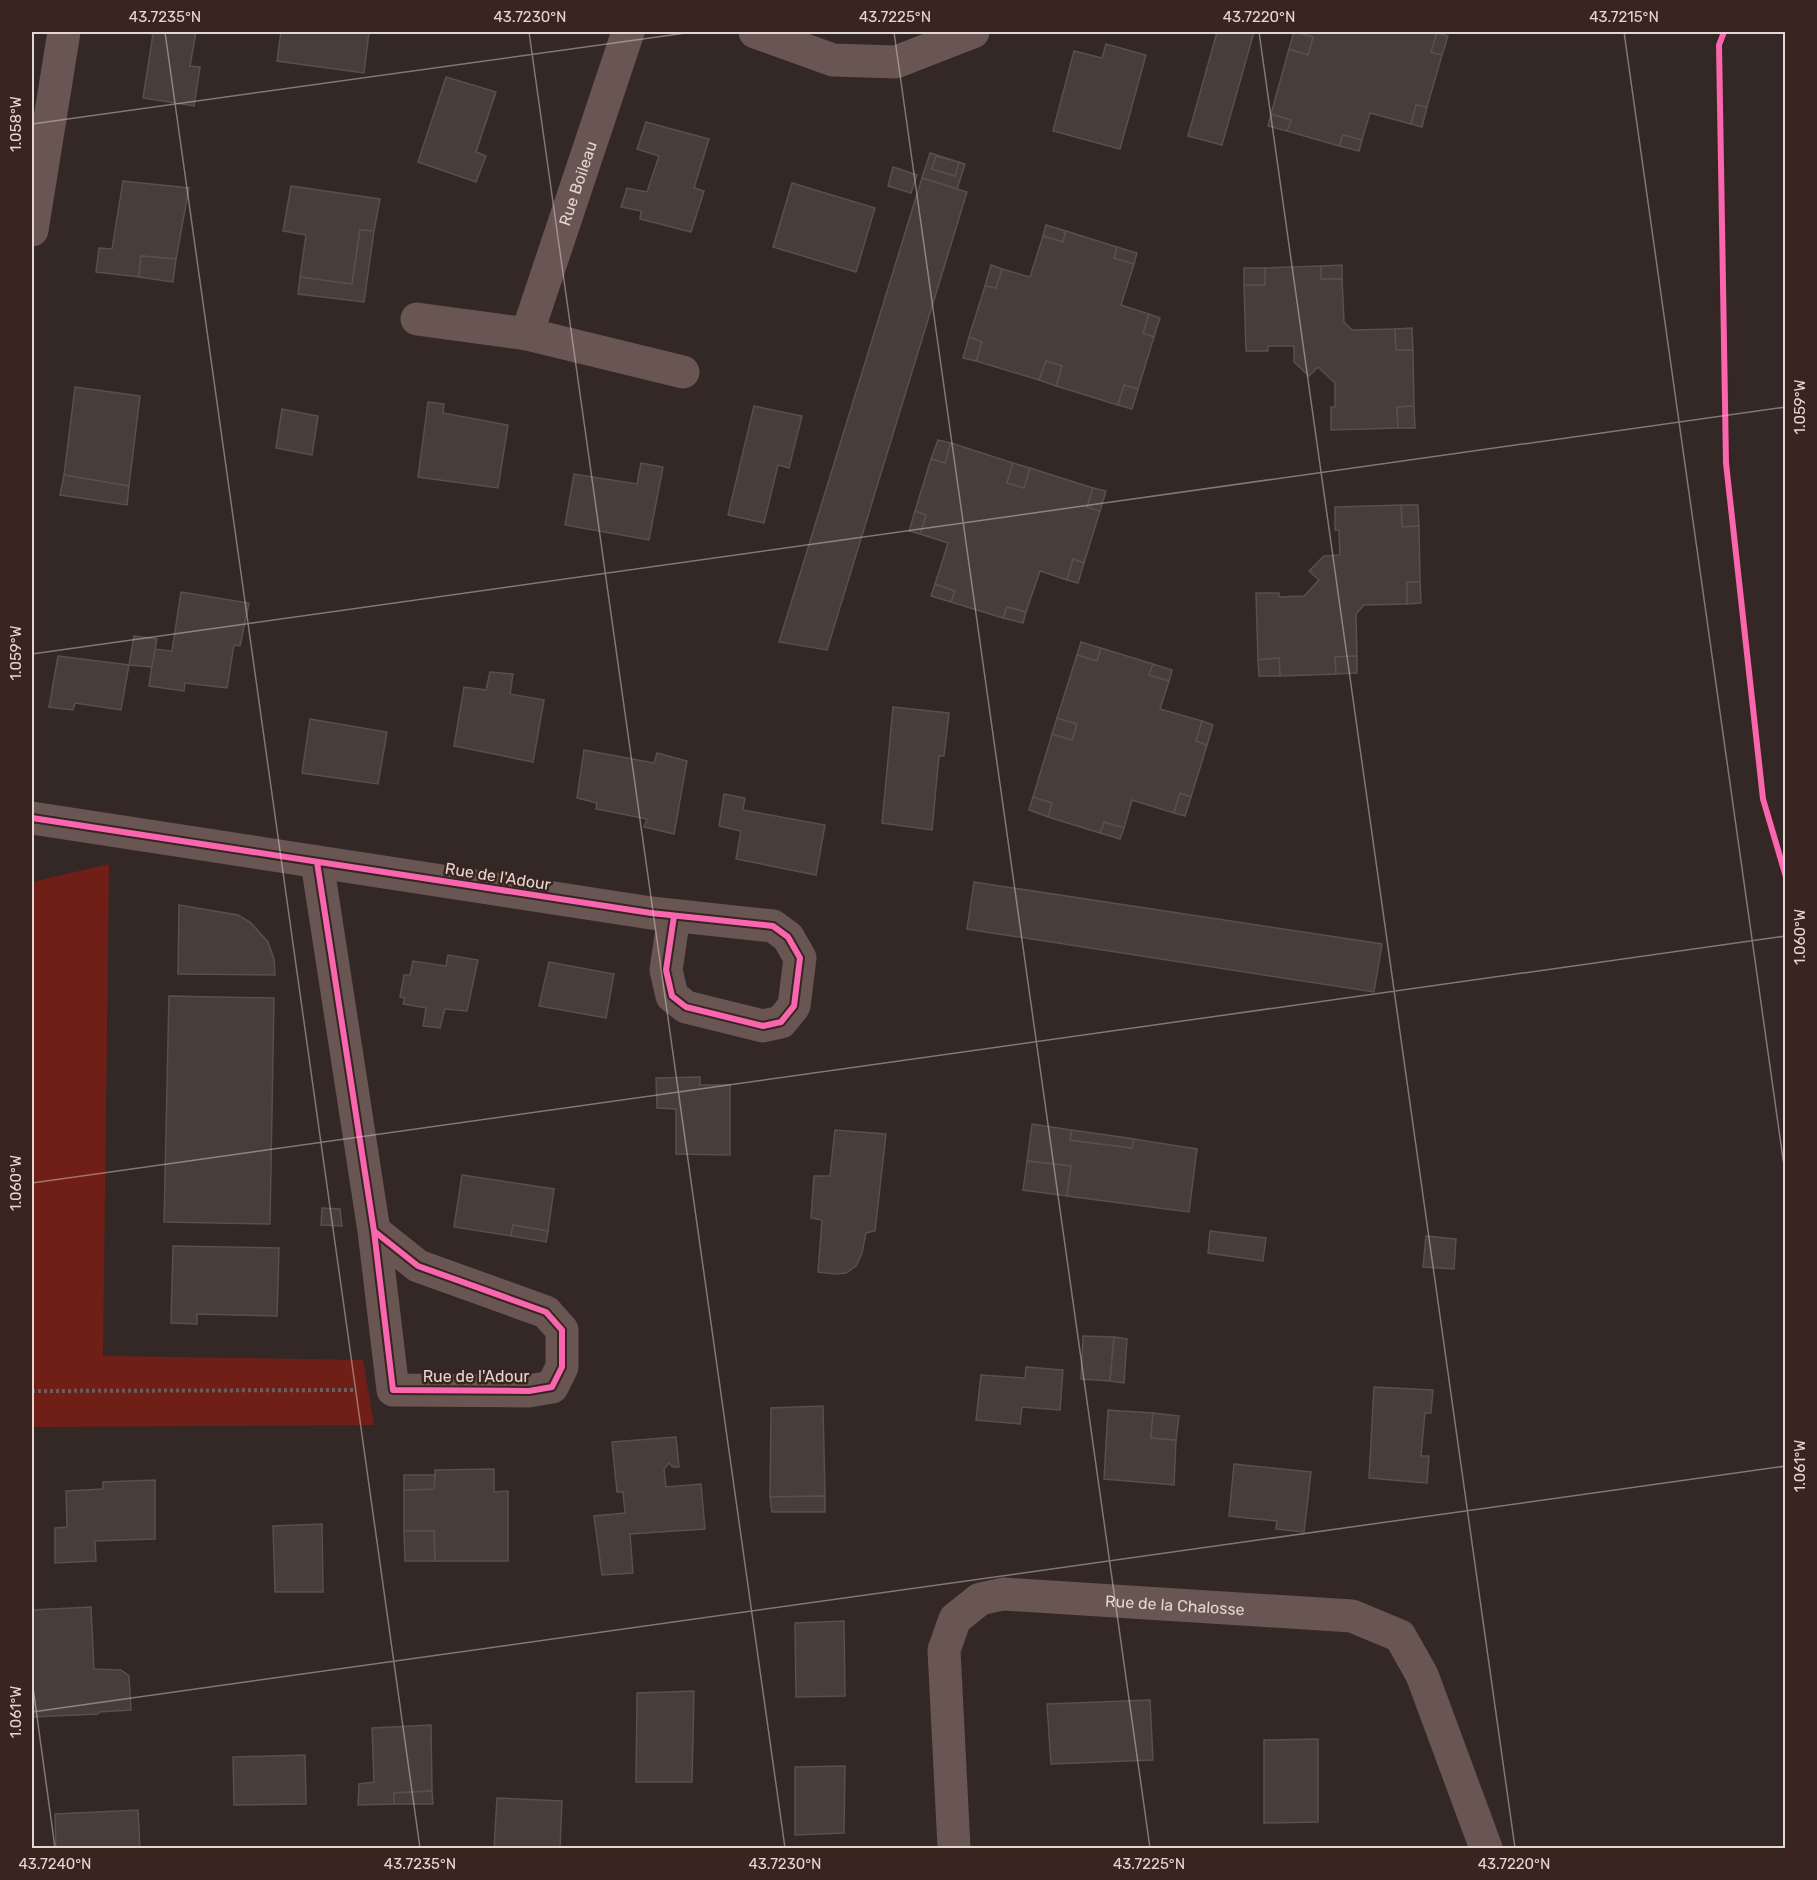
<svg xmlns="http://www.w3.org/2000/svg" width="1817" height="1880" viewBox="0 0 1817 1880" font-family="Rubik,sans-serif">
<rect width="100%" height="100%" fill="#332826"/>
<path fill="#701f16" d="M109 864 103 1356 363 1360 374 1425 32 1427V882Z"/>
<g fill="#473e3c" stroke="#594f4d" stroke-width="1.5" fill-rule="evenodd">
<path d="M141 32H196L190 66 200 67 194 106 143 98 153 34Z"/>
<path d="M281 32H369L364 73 277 61Z"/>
<path d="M1217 32H1254L1222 145 1188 136Z"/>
<path d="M1294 32 1437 33 1431 52 1442 55 1427 107 1416 105 1411 124 1370 113 1362 140 1343 135 1339 146 1287 131 1291 120 1271 114 1289 49 1308 55 1313 37Z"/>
<path d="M1294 32 1313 37 1308 55 1289 49Z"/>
<path d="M1437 33 1448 36 1442 55 1431 52Z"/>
<path d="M1106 44 1146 55 1120 149 1053 131 1074 51 1102 58Z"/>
<path d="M446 77 496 92 476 152 486 156 476 182 418 162Z"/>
<path d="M1416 105 1427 107 1422 127 1411 124Z"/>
<path d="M1271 114 1291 120 1287 131 1268 126Z"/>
<path d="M646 122 709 139 694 188 704 191 691 232 640 219 641 211 621 207 627 188 647 192 659 156 637 149Z"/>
<path d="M1343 135 1362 140 1359 151 1339 146Z"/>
<path d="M930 153 965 164 957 189 922 178ZM936 156 959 162 955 176 932 169Z"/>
<path d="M936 156 959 162 955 176 932 169Z"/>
<path d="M893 167 917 175 911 193 888 186Z"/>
<path d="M922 178 967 192 827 650 779 642Z"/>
<path d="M123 181 189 188 176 259 141 256 139 277 96 272 99 248 112 249Z"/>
<path d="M792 183 875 208 856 272 773 247Z"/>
<path d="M291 186 380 199 374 231 360 230 352 284 300 277 306 235 283 231Z"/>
<path d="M1046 225 1066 231 1063 242 1043 236Z"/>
<path d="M360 230 374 231 364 302 298 294 300 277 352 284Z"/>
<path d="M1066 231 1117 247 1114 258 1134 264 1121 305 1149 314 1143 333 1154 337 1138 389 1124 385 1118 405 1056 386 1062 366 1046 361 1039 380 976 361 982 342 969 337 985 286 996 288 1002 269 1030 277 1043 236 1063 242Z"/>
<path d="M1117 247 1137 253 1134 264 1114 258Z"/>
<path d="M141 256 176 259 173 282 139 277Z"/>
<path d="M991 265 1002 269 996 288 985 286Z"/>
<path d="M1342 265V279H1321V266Z"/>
<path d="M1321 266V279H1342L1344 322 1352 330 1395 329 1396 350H1413L1414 406 1397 407 1398 428 1331 430V407H1335V383L1318 367 1309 376 1294 362V346H1268V351H1246L1244 285H1265V268Z"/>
<rect x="1244" y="268" width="21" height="17"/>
<path d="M1149 314 1160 318 1154 337 1143 333Z"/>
<path d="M1412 328 1413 350H1396L1395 329Z"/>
<path d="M969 337 982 342 976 361 963 358Z"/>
<path d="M1046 361 1062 366 1056 386 1039 380Z"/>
<path d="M1124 385 1138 389 1132 409 1118 405Z"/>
<path d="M75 387 140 396 129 486 64 475Z"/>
<path d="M428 402 444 404 443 413 508 425 498 488 418 477Z"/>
<path d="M754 406 802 416 789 468 778 465 764 523 728 515Z"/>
<path d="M1414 406 1415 428H1398L1397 407Z"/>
<path d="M282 409 318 416 312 455 276 448Z"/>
<path d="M938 440 951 443 945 463 931 459Z"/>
<path d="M951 443 1013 463 1007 483 1024 488 1030 468 1093 488 1087 507 1100 511 1084 563 1073 559 1067 580 1040 571 1026 612 1007 607 1003 618 951 602 955 591 935 584 948 543 920 534 926 515 915 511 931 459 945 463Z"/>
<path d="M641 463 663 467 649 540 565 525 574 474 637 484Z"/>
<path d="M1013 463 1030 468 1024 488 1007 483Z"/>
<path d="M64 475 129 486 127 505 60 495Z"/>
<path d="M1093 488 1106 491 1100 511 1087 507Z"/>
<path d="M1401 505H1418L1419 526 1402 527Z"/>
<path d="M1401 505 1402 527 1419 526 1420 582H1407V604L1364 605 1356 614 1357 656 1335 657 1336 674 1280 676 1279 658 1258 660 1256 593H1279V597L1304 596 1319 580 1309 571 1324 556 1340 555 1339 530H1335V507Z"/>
<path d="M915 511 926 515 920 534 909 531Z"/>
<path d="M1073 559 1084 563 1078 583 1067 580Z"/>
<path d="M1407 582H1420L1421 603 1407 604Z"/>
<path d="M935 584 955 591 951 602 931 596Z"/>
<path d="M181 592 249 603 240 646 234 645 227 688 185 683 184 691 149 686 154 649 172 651Z"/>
<path d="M1007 607 1026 612 1023 623 1003 618Z"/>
<path d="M134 636 157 639 152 667 129 665Z"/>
<path d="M1081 642 1101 648 1097 661 1077 655Z"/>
<path d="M1101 648 1153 664 1149 675 1169 681 1160 709 1202 721 1196 741 1207 745 1191 797 1180 793 1174 813 1132 800 1124 828 1104 822 1100 833 1048 817 1052 803 1033 797 1052 734 1072 740 1077 724 1057 718 1077 655 1097 661Z"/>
<path d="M58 656 129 665 121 710 75 703 73 710 49 707Z"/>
<path d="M1357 656V673L1336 674 1335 657Z"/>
<path d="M1279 658 1280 676H1259L1258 660Z"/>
<path d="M1153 664 1172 670 1169 681 1149 675Z"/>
<path d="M490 672 513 674 510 694 544 700 533 762 454 746 464 687 486 690Z"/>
<path d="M893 707 949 713 944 756H939L932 830 882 823Z"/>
<path d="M1057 718 1077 724 1072 740 1052 734Z"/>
<path d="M310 719 387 732 378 784 302 773Z"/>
<path d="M1202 721 1213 725 1207 745 1196 741Z"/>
<path d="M584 750 654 763 657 753 687 761 674 834 644 827 647 819 596 809 597 803 577 798Z"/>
<path d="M1180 793 1191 797 1185 816 1174 813Z"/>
<path d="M724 794 745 798 743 810 825 825 816 875 736 859 741 831 719 826Z"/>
<path d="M1033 797 1052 803 1048 817 1029 810Z"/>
<path d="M1104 822 1124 828 1120 839 1100 833Z"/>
<path d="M974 882 1382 944 1374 992 967 929Z"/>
<path d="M179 905 238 915 250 922 268 942 274 959 275 975 178 974Z"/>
<path d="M448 955 478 960 467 1011 445 1009 440 1028 423 1026 426 1008 403 1004 405 998 400 997 404 975H410L413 961 446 966Z"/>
<path d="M549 962 614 974 606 1018 539 1006Z"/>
<path d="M169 996 274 998 270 1224 164 1222Z"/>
<path d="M700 1077V1085H730V1155L676 1154V1109L657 1108 656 1078Z"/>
<path d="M1032 1124 1072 1130 1070 1140 1132 1148 1134 1139 1197 1149 1189 1212 1067 1196 1071 1166 1027 1161Z"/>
<path d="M835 1130 886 1134 875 1231 866 1233 862 1253 856 1266 846 1273 836 1274 818 1272 822 1220 811 1218 814 1176H830Z"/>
<path d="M1072 1130 1134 1139 1132 1148 1070 1140Z"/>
<path d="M1027 1161 1071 1166 1067 1196 1023 1190Z"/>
<path d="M462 1175 554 1189 548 1231 513 1225 511 1236 454 1227Z"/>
<path d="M322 1208 340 1209 342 1226 321 1225Z"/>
<path d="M513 1225 548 1231 546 1242 511 1236Z"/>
<path d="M1210 1231 1266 1238 1263 1261 1208 1253Z"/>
<path d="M1426 1236 1456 1239 1454 1269 1423 1267Z"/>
<path d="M173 1246 279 1248 277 1316 197 1314V1324L171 1323Z"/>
<path d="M1083 1336 1114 1337 1110 1381 1081 1379Z"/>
<path d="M1114 1337 1127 1339 1124 1383 1110 1381Z"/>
<path d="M1026 1367 1063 1370 1060 1410 1022 1407 1020 1424 976 1420 981 1375 1025 1378Z"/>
<path d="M1374 1387 1433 1390 1431 1413H1425L1421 1456H1429L1427 1483 1369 1478Z"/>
<path d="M823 1406 825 1496 770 1497 771 1408Z"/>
<path d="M1108 1410 1153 1413 1151 1438 1176 1440 1174 1485 1104 1479Z"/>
<path d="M1153 1413 1179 1416 1176 1440 1151 1438Z"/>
<path d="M676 1437 679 1467H673L669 1463 664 1469 666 1487 701 1484 705 1529 630 1534 633 1573 602 1575 594 1516 625 1513 623 1492H617L612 1442Z"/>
<path d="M1234 1464 1311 1472 1304 1532 1276 1529 1277 1521 1229 1516Z"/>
<path d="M494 1469V1492L508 1491V1561H435L434 1531H404V1490L434 1489 435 1470Z"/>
<path d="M404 1475H435L434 1489 404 1490Z"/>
<path d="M155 1480V1539L95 1541 96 1561 55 1563V1528L67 1527 66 1491 103 1489V1482Z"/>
<path d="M825 1496V1512H772L770 1497Z"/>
<path d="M322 1524 323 1592H275L273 1526Z"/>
<path d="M404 1531H434L435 1561H405Z"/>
<path d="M91 1607 94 1669 121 1670 129 1676 131 1710 99 1712 98 1714 32 1717V1610Z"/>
<path d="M844 1621 845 1696 796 1697 795 1623Z"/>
<path d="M694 1691 692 1782H636L637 1693Z"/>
<path d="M1150 1700 1153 1760 1051 1764 1047 1704Z"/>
<path d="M431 1725 432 1791 394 1793V1804L358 1805 359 1784 374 1782 372 1728Z"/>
<path d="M1318 1739V1822L1264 1823V1740Z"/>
<path d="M305 1755 306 1804 234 1805 233 1757Z"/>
<path d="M845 1766 844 1833 795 1835V1767Z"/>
<path d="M432 1791 433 1804H394V1793Z"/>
<path d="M497 1798 562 1801 560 1848H494Z"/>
<path d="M138 1810 140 1848H56L55 1814Z"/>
</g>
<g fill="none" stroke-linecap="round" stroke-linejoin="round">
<path stroke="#6b5d5b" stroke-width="4" stroke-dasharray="3 3" stroke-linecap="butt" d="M32 1391 355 1390"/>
<g stroke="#695551" stroke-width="33">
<path d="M755 32 833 60 896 62 973 32"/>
<path d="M32 230 64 32"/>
<path d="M417 319 527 334 683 372"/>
<path id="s1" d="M527 334 628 32"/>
<path d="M32 818 651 913 773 926 788 937 800 958 794 1006 781 1022 763 1026 686 1007 672 996 666 970 674 916"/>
<path d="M317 862 374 1231 393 1390 529 1391 552 1387 562 1367V1330L546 1312 418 1266 374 1231"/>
<path id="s2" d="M954 1848 944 1650 955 1619 980 1599 1003 1594 1352 1616 1400 1636 1422 1675 1486 1848"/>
</g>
<defs>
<g id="cycleway">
<path d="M1724 32 1719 45 1726 463 1763 799 1786 877"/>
<path d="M32 818 651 913 773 926 788 937 800 958 794 1006 781 1022 763 1026 686 1007 672 996 666 970 674 916"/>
<path d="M317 862 374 1231 393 1390 529 1391 552 1387 562 1367V1330L546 1312 418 1266 374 1231"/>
</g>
</defs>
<use href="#cycleway" stroke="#392420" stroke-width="10"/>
<use href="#cycleway" stroke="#f766af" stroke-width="6"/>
</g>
<path fill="none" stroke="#e4d6d3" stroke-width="1.5" stroke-opacity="0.45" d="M165 32 420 1848M529 32 785 1848M894 32 1150 1848M1259 32 1515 1848M1624 32 1786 1180M32 124 693 32M32 654 1786 407M32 1183 1786 936M32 1680 55 1848M32 1712 1786 1466"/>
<g text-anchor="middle" stroke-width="5" stroke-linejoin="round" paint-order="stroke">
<g font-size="16" fill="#e4d6d3" stroke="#392420">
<text dy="6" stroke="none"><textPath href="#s1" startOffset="159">Rue Boileau</textPath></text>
<text transform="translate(498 876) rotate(9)" y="6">Rue de l'Adour</text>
<text x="476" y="1382">Rue de l'Adour</text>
<text dy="6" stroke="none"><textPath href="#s2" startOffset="459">Rue de la Chalosse</textPath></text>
</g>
</g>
<rect width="1817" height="1880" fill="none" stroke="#392420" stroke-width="66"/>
<rect x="33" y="33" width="1751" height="1814" fill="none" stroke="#e4d6d3" stroke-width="2"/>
<g font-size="15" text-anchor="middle" fill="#e4d6d3">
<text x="165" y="22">43.7235°N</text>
<text x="530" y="22">43.7230°N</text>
<text x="895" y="22">43.7225°N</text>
<text x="1259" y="22">43.7220°N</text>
<text x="1624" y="22">43.7215°N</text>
<text transform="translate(16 124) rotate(-90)" y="5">1.058°W</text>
<text transform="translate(1800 407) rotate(-90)" y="5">1.059°W</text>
<text transform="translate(16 653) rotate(-90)" y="5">1.059°W</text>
<text transform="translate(1800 937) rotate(-90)" y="5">1.060°W</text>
<text transform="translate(16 1183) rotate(-90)" y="5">1.060°W</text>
<text transform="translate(1800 1466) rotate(-90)" y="5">1.061°W</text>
<text transform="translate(16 1712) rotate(-90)" y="5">1.061°W</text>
<text x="55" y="1869">43.7240°N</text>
<text x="420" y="1869">43.7235°N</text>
<text x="785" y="1869">43.7230°N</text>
<text x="1149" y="1869">43.7225°N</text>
<text x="1514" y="1869">43.7220°N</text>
</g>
</svg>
